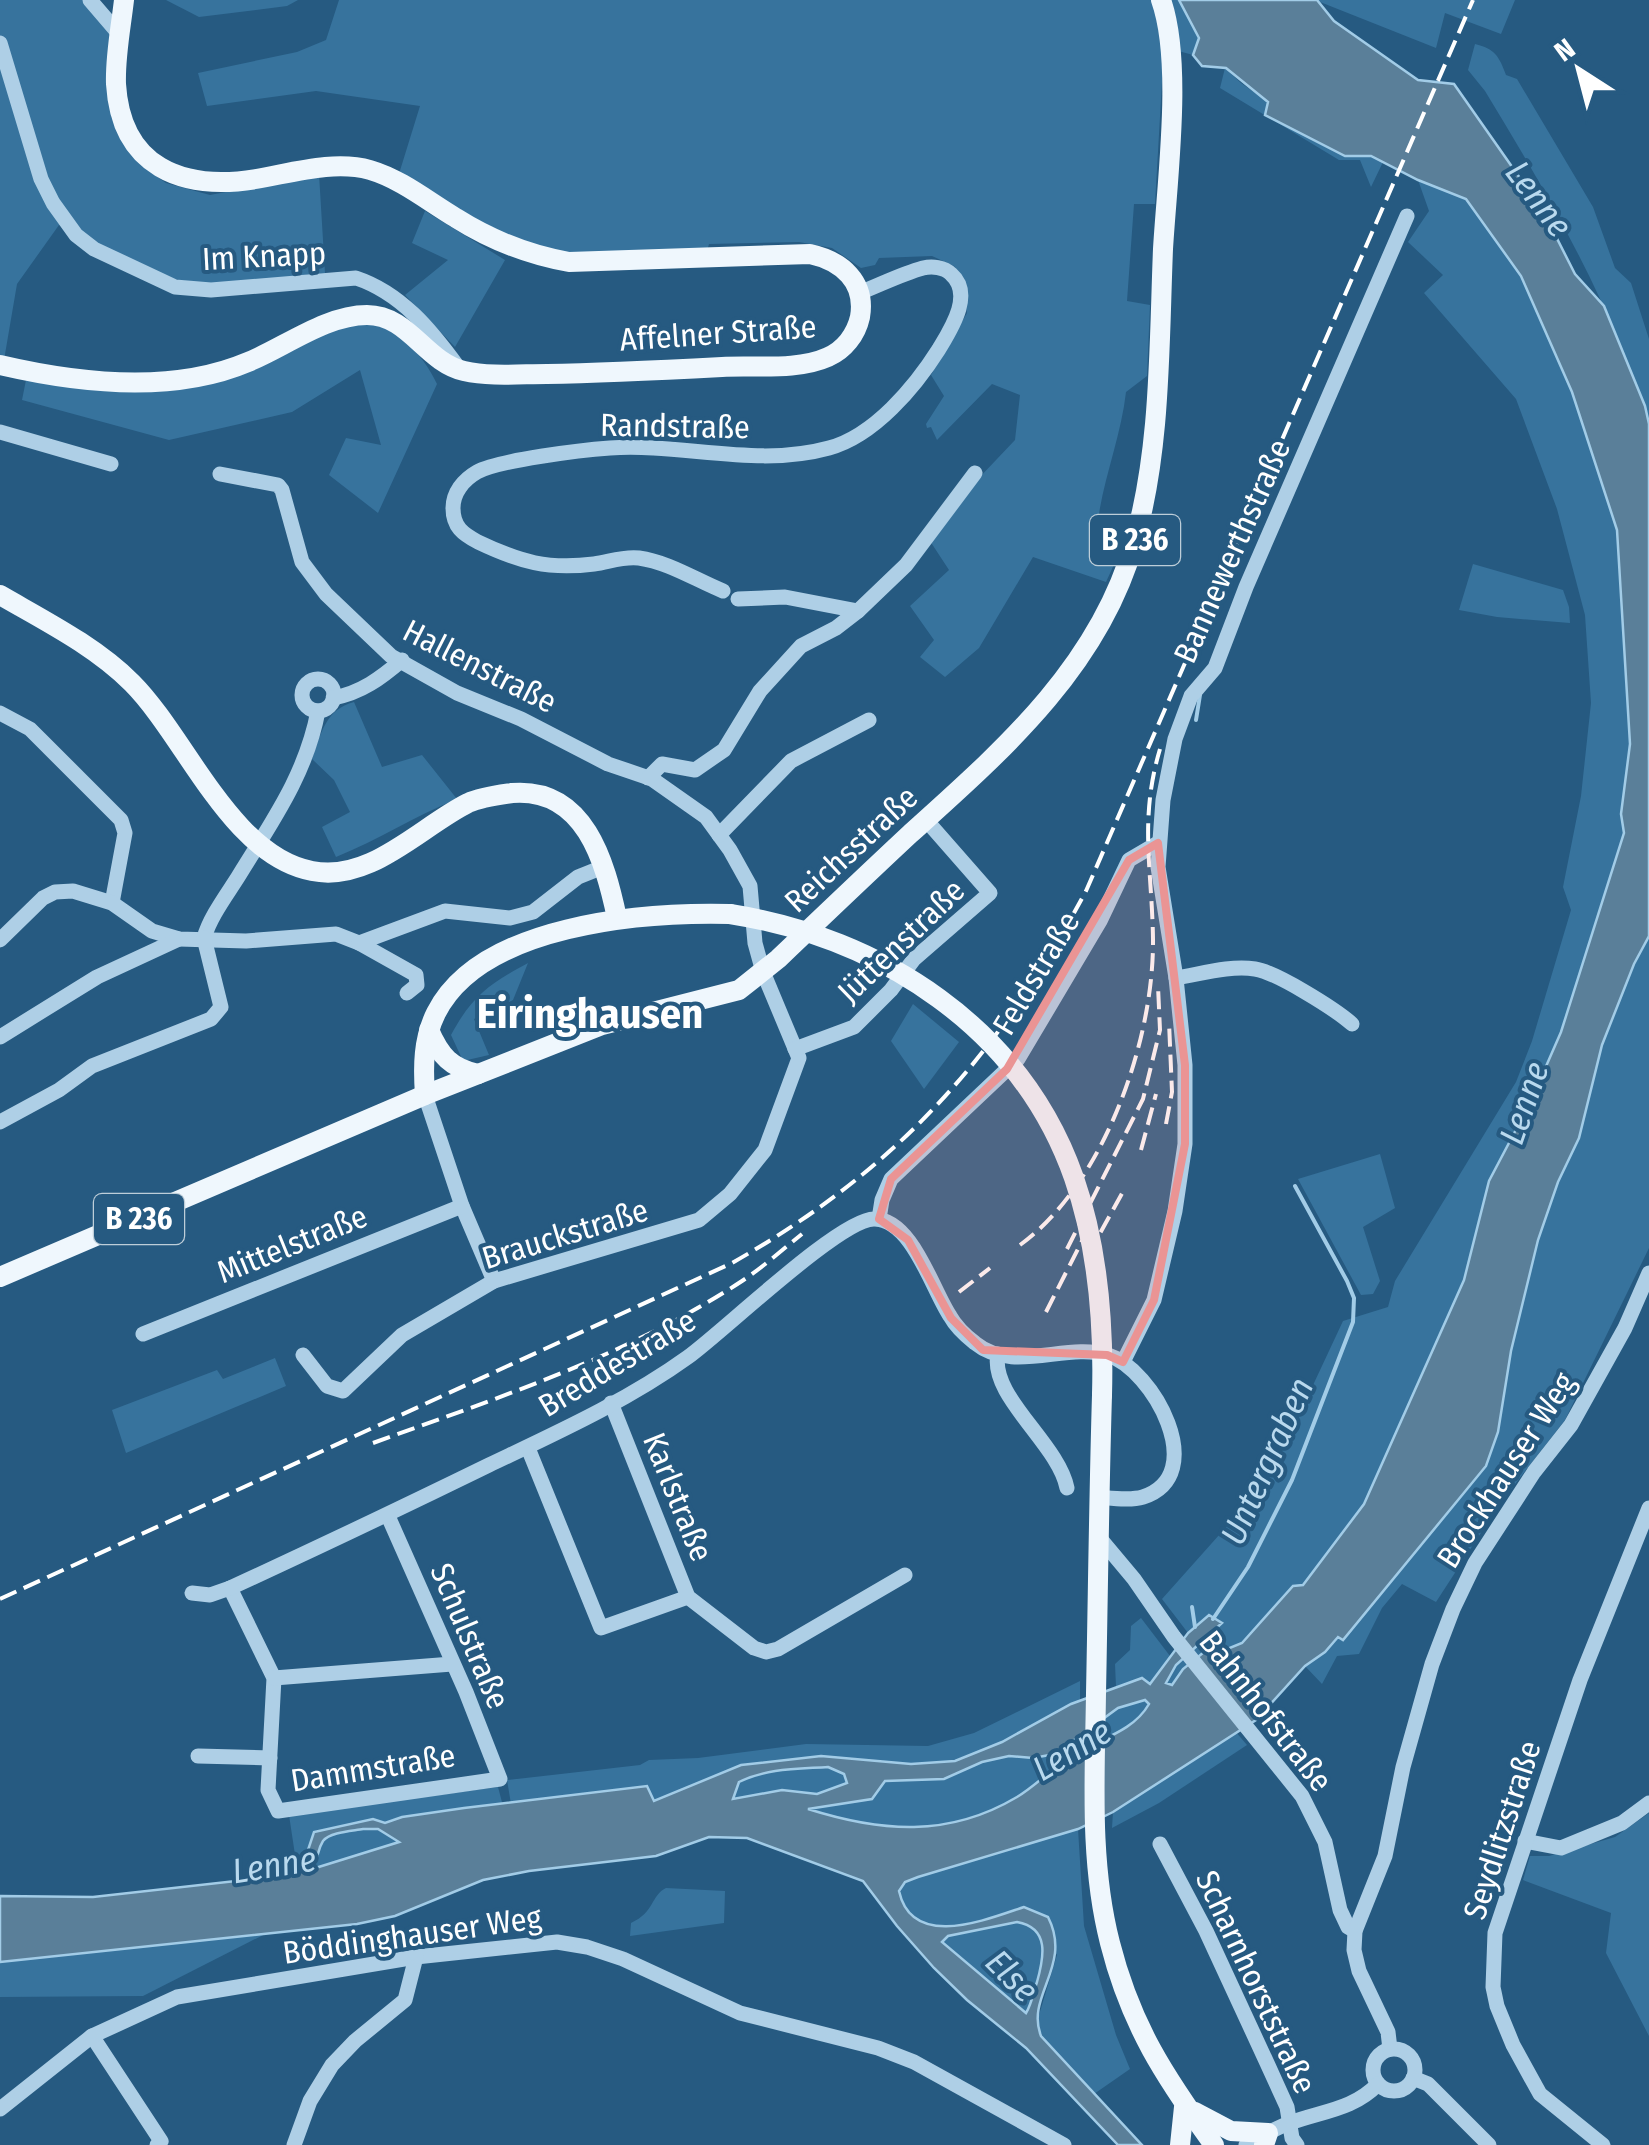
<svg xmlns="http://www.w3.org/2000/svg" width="1649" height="2145" viewBox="0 0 1649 2145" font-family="'Fira Sans Condensed',sans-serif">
<rect width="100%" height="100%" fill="#265a81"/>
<g fill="#37739d">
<path d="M0 0H83L112 36 111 117 142 166 166 183 210 195 319 174 325 273C277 277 226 289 179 280 147 275 89 241 59 225L17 284 4 360 0 359Z"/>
<path d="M166 0H298L287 6 199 17Z"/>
<path d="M339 0H1179L1199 38 1193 55 1164 47 1155 204H1134L1127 301 1150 305 1147 376 1126 392C1120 446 1095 497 1096 551L1117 558 1106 582 1033 557 979 648 945 677 920 657 934 640 910 606 949 570 930 541 978 479 1015 440 1020 395 992 384 937 440 931 427 927 428 926 424 944 396 931 375 967 313 960 275 954 266 932 256 879 258 875 265 861 268 832 248 799 242 709 244 707 251 597 258 521 244 398 177 420 106 316 91 207 106 198 73 297 52 326 40Z"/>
<path d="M1315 0H1515L1501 34 1445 13 1436 48Z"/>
<path d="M1475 44C1495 49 1499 56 1506 75L1517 79 1593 207 1615 268 1631 283 1649 339V424C1643 397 1630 371 1620 344 1583 255 1535 173 1485 91L1468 70Z"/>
<path d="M1225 68 1241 83 1345 156H1371L1383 162 1371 187 1360 160H1339L1220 88Z"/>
<path d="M1418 180 1466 199 1521 276 1572 392 1617 530 1630 744 1621 814 1624 833 1561 1032 1530 1103 1489 1181 1464 1280 1364 1504 1303 1585 1292 1586 1242 1643 1183 1669 1172 1685 1165 1682 1176 1665 1221 1623 1209 1615 1188 1633 1162 1599 1228 1525 1278 1460 1343 1321 1388 1307 1395 1281 1516 1082 1532 1041 1571 910 1563 887 1581 796 1591 703 1585 615 1557 509 1516 399 1424 293 1443 275 1408 242 1429 211Z"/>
<path d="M425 211 505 260 455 347 405 295 448 260 412 243Z"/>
<path d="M357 322C394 323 422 352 437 384L378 513 329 475 346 438 381 445 360 370 292 412 169 440 22 400 26 380 142 388Z"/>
<path d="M1473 564 1563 590 1569 607 1570 623 1497 617 1459 610Z"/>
<path d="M354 702 382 767 422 755 457 799C415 816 378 840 336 857L322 827 350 812 334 780 312 759C321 733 326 709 354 702Z"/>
<path d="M1649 936V1248L1565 1420 1501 1502 1436 1602 1402 1584 1382 1608 1359 1654 1337 1656 1322 1684 1305 1666 1325 1652 1338 1636 1343 1640 1498 1432 1511 1351 1538 1240 1558 1182 1579 1138 1602 1045 1634 964Z"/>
<path d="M528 963 513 1000 474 1019 489 1055 463 1061 451 1035C472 996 489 984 528 963Z"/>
<path d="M913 1004 959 1042 924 1089 891 1041Z"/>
<path d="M1380 1154 1395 1208 1363 1227 1380 1281 1373 1294 1361 1295 1298 1179Z"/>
<path d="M275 1358 286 1386 126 1453 112 1410 217 1370 223 1379Z"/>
<path d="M1141 1618 1170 1656 1150 1684 1142 1678 1116 1687 1115 1664 1130 1650 1131 1626Z"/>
<path d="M1080 1681V1700L1002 1742 955 1761 911 1764 821 1756 741 1765 653 1802 647 1787 511 1804 507 1780 640 1765 649 1760 698 1758 806 1744 928 1746 974 1733Z"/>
<path d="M1146 1700 1149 1705C1132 1732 1100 1739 1074 1755 1054 1766 1038 1784 1019 1796 978 1821 919 1835 871 1826 849 1822 827 1814 805 1809L871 1799 884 1781 944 1779 982 1762 1010 1756 1033 1758 1055 1754 1118 1708Z"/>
<path d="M1235 1731 1247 1745 1159 1803 1112 1828 1113 1812Z"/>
<path d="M828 1767 845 1774 847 1784 817 1794 782 1790 733 1800 739 1782C767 1768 797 1769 828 1767Z"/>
<path d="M498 1787 503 1806 385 1823 373 1819 314 1832 304 1862 297 1868 289 1815Z"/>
<path d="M1649 1813V2036L1606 1953 1611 1913 1523 1880 1530 1856H1549L1615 1837Z"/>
<path d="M363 1829H378L400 1843 306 1872C321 1859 314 1856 322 1842 328 1832 353 1831 363 1829Z"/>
<path d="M1078 1829 1084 1926 1116 2035 1130 2069 1094 2094 1048 2047 1036 2025 1057 1955 1024 1907C985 1919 912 1949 899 1891L905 1882 918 1877Z"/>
<path d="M666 1888 725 1891 724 1923 630 1936 631 1923C655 1912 651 1895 666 1888Z"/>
<path d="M1017 1922C1050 1928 1044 1957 1037 1982 1033 1993 1032 2003 1026 2013L942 1942 948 1936Z"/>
<path d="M271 1931 143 1996 0 1997V1962Z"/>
</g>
<path fill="#5a7f99" stroke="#a2cce7" stroke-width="2.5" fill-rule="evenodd" d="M1179 0H1317L1334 21 1418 80 1454 84 1543 211 1575 274 1604 306 1645 406 1649 424V936L1634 964 1602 1045 1579 1138 1558 1182 1538 1240 1511 1351 1498 1432 1486 1466 1343 1640 1338 1637 1325 1652 1305 1666 1256 1720 1113 1812 1078 1829 918 1877 905 1882 899 1891C912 1950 985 1920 1024 1907L1048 1917C1073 1966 1025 1996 1041 2036L1142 2145H1118L1026 2048 967 2000 934 1968 897 1926 863 1881 747 1838 709 1837 656 1856 529 1871 483 1880 395 1916 357 1924 0 1962V1896L93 1897 289 1875 304 1862 314 1832 373 1819 385 1823 402 1817 464 1808 647 1786 654 1801 741 1765 821 1756 911 1764 955 1761 1002 1742 1071 1704 1142 1678 1150 1684 1188 1633 1209 1615 1222 1623 1176 1665 1166 1683 1172 1685 1183 1669 1204 1652H1220L1242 1643 1293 1586 1303 1585 1364 1504 1464 1280 1489 1181 1530 1103 1561 1032 1624 833 1621 814 1630 744 1617 530 1572 392 1521 276 1466 199 1418 180 1371 156H1345L1265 115 1268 102 1226 68 1202 66 1193 55 1199 38ZM1145 1700 1149 1704C1133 1732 1099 1739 1073 1755 1053 1767 1037 1785 1017 1797 948 1838 881 1832 808 1809L872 1799 885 1781 944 1779 982 1762 1009 1756 1033 1758 1055 1754 1118 1708ZM828 1767 844 1774 847 1783 817 1794 782 1790 733 1799 739 1782C767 1768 798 1769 828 1767ZM363 1829H378L399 1842 309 1870C320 1859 316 1852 323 1841 330 1832 353 1831 363 1829ZM1017 1922C1050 1928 1044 1957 1037 1982 1033 1993 1032 2003 1026 2013L942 1942 948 1936Z"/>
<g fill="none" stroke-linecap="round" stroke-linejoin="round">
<g stroke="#a2cce7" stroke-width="4">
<path d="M1196 720 1200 695"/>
<path d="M1192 1607 1195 1627"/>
<path d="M1213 1619 1248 1567 1292 1480 1353 1322 1354 1298 1347 1281 1295 1186"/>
</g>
<g stroke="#aecfe6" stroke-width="15">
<path d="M90 0 120 35"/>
<path d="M0 43 41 179 53 203 76 235 94 249 175 287 211 290 356 278C401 293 431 330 458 367"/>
<path d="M0 432 111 464"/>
<path d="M220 474 278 485 282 490 302 562 326 594 391 656 457 693 521 719 608 764 652 779 706 817 730 850 750 886 755 943 763 972 799 1058 765 1150 730 1194 699 1220 494 1281 402 1335 343 1391 327 1386 303 1355"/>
<path d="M723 591C696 580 668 562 639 558 623 556 609 562 594 564 548 570 520 562 478 542 463 534 453 527 453 508 453 493 463 480 477 472 499 460 582 450 610 448 682 443 757 468 829 448 874 436 915 387 939 349 951 329 974 294 951 274 944 267 932 266 923 268 901 274 880 285 859 293"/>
<path d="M738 599 785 597 858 611"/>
<circle cx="318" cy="695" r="16"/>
<path d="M333 698C361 693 381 678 402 660"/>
<path d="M0 713 30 729 121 820 125 833 112 903"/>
<path d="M648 778 662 764 695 770 724 750 760 691 801 646 836 628 858 611 906 565 975 473"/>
<path d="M719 835 791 761 869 720"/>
<path d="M204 938C210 917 226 896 238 877 271 823 306 775 318 711"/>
<path d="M0 940 43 898 55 892 73 891 112 903 152 931 179 939 246 941 336 934 359 943 445 911 510 918 533 912 578 877 603 867"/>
<path d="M359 943 416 975 417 985 407 993"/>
<path d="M1176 978C1201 974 1230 965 1255 969 1276 972 1335 1009 1352 1024"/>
<path d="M0 1037 97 977 179 939"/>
<path d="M795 1049 854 1027 891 990 914 959 990 893 926 820"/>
<path d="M425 1095 462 1206 494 1281"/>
<path d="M0 1122 59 1090 92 1066 211 1019 221 1007 204 938"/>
<path d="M879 1219 882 1200 891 1179 1018 1059 1100 921 1129 860 1158 843"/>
<path d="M143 1334 462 1206"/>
<path d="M998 1354C989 1396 1058 1443 1067 1488"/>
<path d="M1123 1362 1154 1300 1175 1211 1185 1144V1065L1176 978 1158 867 1163 800 1175 739 1191 696 1215 668 1246 587 1407 216"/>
<path d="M611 1403 688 1597 754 1648 766 1652 778 1649 905 1575"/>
<path d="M528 1448 601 1628 688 1597"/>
<path d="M1098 1536 1134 1579 1174 1637 1302 1796 1325 1842 1340 1910 1348 1927 1355 1931"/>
<path d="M230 1588 274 1678 268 1790 278 1811 500 1779 466 1692 388 1516"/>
<path d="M192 1593 210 1595 230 1588C317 1548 403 1507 489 1465 556 1433 627 1401 688 1357 724 1331 840 1219 874 1219 912 1219 932 1289 950 1316 956 1327 966 1336 975 1343 1013 1374 1066 1342 1108 1355 1153 1369 1211 1475 1143 1497 1130 1501 1111 1498 1098 1497"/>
<path d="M274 1678 452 1664"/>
<path d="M198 1756 270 1758"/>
<path d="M1525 1841 1561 1848 1622 1823 1649 1803"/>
<path d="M1160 1844 1206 1931 1267 2063 1287 2107 1292 2138 1297 2145"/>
<path d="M92 2036 161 2141 157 2145"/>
<circle cx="1394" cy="2070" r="21"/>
<path d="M1390 2049 1388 2032 1359 1971 1354 1950 1355 1931 1385 1856 1403 1767 1432 1664 1453 1609 1475 1563 1534 1472 1571 1425 1625 1328 1649 1273"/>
<path d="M1413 2078 1428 2084 1489 2145"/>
<path d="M0 2109 92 2036 177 1997 416 1957 557 1942 587 1947 623 1959 740 2013 878 2048 914 2062 1064 2145"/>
<path d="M294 2145 310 2101 332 2065 355 2041 405 2000 416 1957"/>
<path d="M1246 2145C1261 2137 1275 2128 1290 2123 1322 2111 1353 2110 1378 2084"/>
<path d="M1603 2145 1540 2094 1513 2045 1497 2006 1493 1987 1495 1933 1580 1680 1649 1508"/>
</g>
<g stroke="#eff7fd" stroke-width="20">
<path d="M0 365C77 383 173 394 248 362 285 347 326 315 367 315 409 315 425 362 464 371 490 377 520 374 547 374 605 373 664 370 722 367 755 365 797 371 828 357 844 350 856 335 860 317 866 282 842 261 810 254L569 262C529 255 491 240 456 218 429 202 401 179 370 170 334 160 292 173 256 179 182 191 121 167 116 84 115 56 121 27 124 0"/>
<path d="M0 595C45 621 95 646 132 683 186 737 231 856 312 871 370 883 420 827 468 803 481 797 498 795 512 793 585 787 605 862 617 918"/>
<path d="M429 1030C440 1056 451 1068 478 1074"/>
<path d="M425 1095C423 1067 423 1039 436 1013 481 924 643 912 730 914"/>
<path d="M0 1277 425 1095 602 1025 739 990 778 959C822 917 866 875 910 834 1002 751 1099 667 1134 543 1161 450 1159 346 1163 249 1167 180 1183 62 1161 0"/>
<path d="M1102 1395C1099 1494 1098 1593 1096 1693 1095 1776 1089 1861 1110 1943 1131 2026 1165 2077 1214 2145"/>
<path d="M1195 2112 1231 2131 1268 2133 1264 2145"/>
<path d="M1180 2145 1184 2107"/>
</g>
<g stroke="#fff" stroke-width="4" stroke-dasharray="18 8" stroke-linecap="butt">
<path d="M1166 1124 1172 1092 1169 1022"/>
<path d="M1141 1150 1156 1094"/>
<path d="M1020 1245C1104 1184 1154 1041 1153 939 1152 869 1139 819 1160 749"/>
<path d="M1067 1249 1143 1099 1160 1030 1158 986"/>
<path d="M1088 1255 1125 1188"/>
<path d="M959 1292 990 1268"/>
<path d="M1046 1312 1083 1239"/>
<path d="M373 1443C500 1397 629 1355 742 1281 763 1267 782 1250 802 1234"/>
<path d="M0 1599 732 1263C898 1169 997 1057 1086 891L1473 0"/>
</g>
<path stroke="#eff7fd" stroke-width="20" d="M730 914C881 938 1021 1027 1074 1178 1098 1247 1104 1322 1102 1395"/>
</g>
<path fill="#ea9494" fill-opacity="0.2" stroke="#ea9494" stroke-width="8" stroke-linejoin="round" d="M1158 843 1185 1065V1144L1154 1300 1123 1362 1107 1355 983 1350 951 1318 908 1240 879 1219 891 1179 1007 1069 1129 860Z"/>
<g text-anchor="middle" stroke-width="8" stroke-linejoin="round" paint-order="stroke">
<g fill="#265a81" stroke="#beced9" stroke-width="2.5">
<rect x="1090" y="515" width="90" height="50" rx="8"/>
<rect x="94" y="1194" width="90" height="50" rx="8"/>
</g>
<g font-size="30" font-weight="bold" fill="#fff">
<text x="1135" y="550">B 236</text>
<text x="139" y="1229">B 236</text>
</g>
<g font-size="32" fill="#fff" stroke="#265a81">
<text transform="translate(264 256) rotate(-3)" y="11">Im Knapp</text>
<text transform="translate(718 333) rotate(-4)" y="11">Affelner Straße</text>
<text transform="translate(675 426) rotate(1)" y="11">Randstraße</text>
<text transform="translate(1232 551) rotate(-66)" y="11">Bannewerthstraße</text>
<text transform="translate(480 666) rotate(27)" y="11">Hallenstraße</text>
<text transform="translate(851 849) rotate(-43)" y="11">Reichsstraße</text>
<text transform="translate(901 941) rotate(-44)" y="11">Jüttenstraße</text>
<text transform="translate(1036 973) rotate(-59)" y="11">Feldstraße</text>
<text transform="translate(565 1234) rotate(-17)" y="11">Brauckstraße</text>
<text transform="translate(292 1244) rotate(-22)" y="11">Mittelstraße</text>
<text transform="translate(617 1363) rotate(-31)" y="11">Breddestraße</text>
<text transform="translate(1506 1470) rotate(-57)" y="11">Brockhauser Weg</text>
<text transform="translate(678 1497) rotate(68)" y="11">Karlstraße</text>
<text transform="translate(470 1636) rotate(67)" y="11">Schulstraße</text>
<text transform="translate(1266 1711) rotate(52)" y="11">Bahnhofstraße</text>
<text transform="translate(373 1768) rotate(-9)" y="11">Dammstraße</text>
<text transform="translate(1502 1830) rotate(-72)" y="11">Seydlitzstraße</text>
<text transform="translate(412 1935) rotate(-8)" y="11">Böddinghauser Weg</text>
<text transform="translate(1256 1982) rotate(65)" y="11">Scharnhorststraße</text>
</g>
<g font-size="35" font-style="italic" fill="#b9d9ee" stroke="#265a81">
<text transform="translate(1539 199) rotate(53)" y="12">Lenne</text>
<text transform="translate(1524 1103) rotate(-71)" y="12">Lenne</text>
<text transform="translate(1267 1461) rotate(-66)" y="12">Untergraben</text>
<text transform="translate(1072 1750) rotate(-31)" y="12">Lenne</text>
<text transform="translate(274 1865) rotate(-9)" y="12">Lenne</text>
<text transform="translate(1012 1976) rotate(45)" y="12">Else</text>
</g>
<g font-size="42" font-weight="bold" fill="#fff" stroke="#265a81">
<text x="590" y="1028">Eiringhausen</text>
</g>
</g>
<g transform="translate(1579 70) rotate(324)" stroke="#265a81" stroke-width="8" paint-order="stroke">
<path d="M0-8L18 38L0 25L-18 38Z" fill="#ffffff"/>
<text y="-15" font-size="28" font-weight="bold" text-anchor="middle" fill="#ffffff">N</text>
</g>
</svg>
